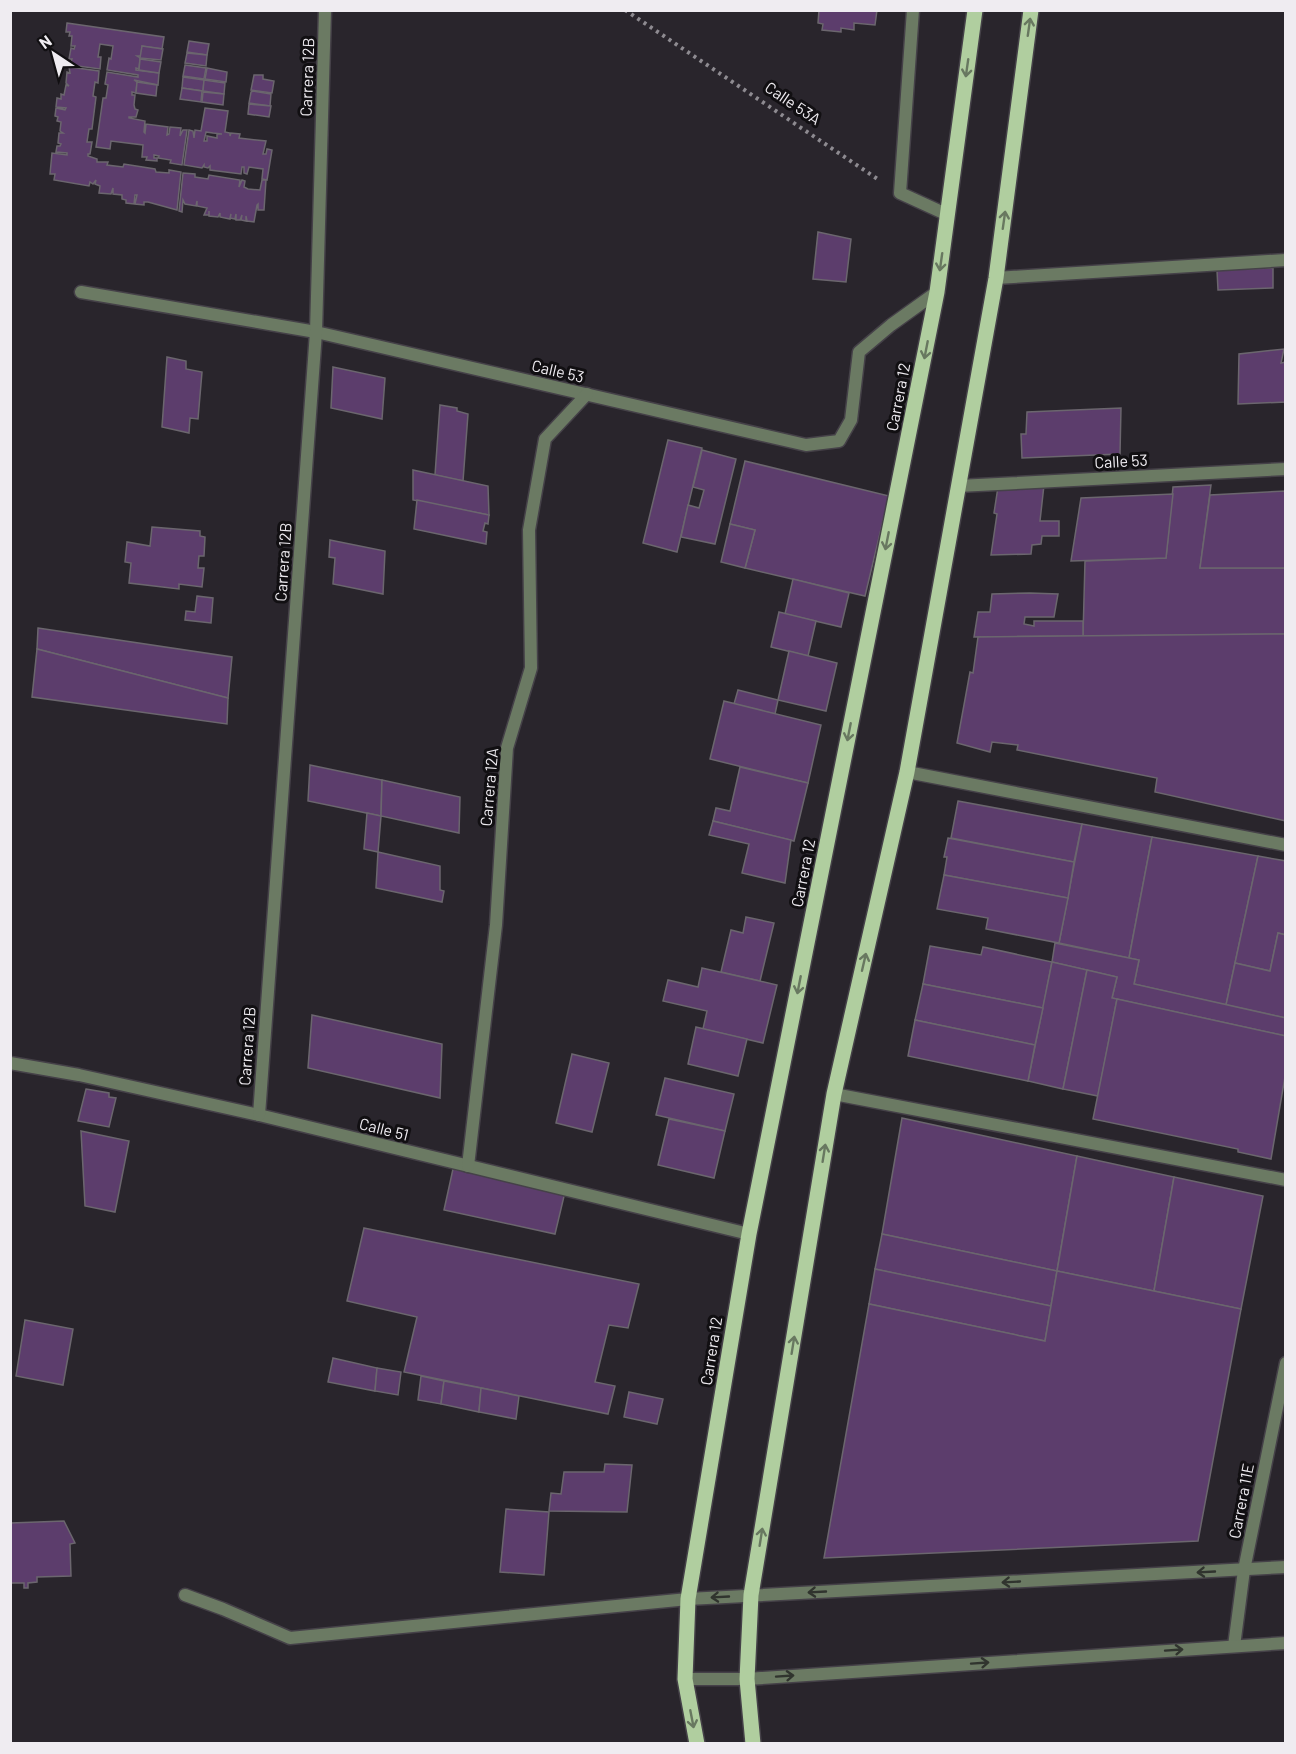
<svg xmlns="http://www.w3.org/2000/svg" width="1296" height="1754" viewBox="0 0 1296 1754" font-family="Barlow,sans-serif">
<rect width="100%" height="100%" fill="#29252c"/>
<g fill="#5c3d6c" stroke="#6b666e" stroke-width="1.5" fill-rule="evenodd">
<path d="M819 10H877L875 25 854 23V30L841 28V32L822 30 823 24 818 23Z"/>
<path d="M67 23 164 37 162 49 142 46 141 56H137L140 58 139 69 136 68V70L159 73 158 85 134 80 137 82 136 93 132 92V95H135L134 105 135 109 138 110 136 117H129V118L145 121 144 132 145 133 146 124 168 127 167 135 169 134 170 127 181 128 180 136 183 130H187L182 165 170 163 171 160 158 158 159 156 154 155V158H157V161L146 160 147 157H142L143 145 111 141 110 149 96 147 103 98H106L108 85 105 84 107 72 138 77V75L107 70 109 58 111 59 113 46 100 44 98 57H101L100 69 70 65 72 59H69L71 48 74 49 75 46H71L72 36H69L70 32H66Z"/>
<path d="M189 41 209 44 207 55 187 52Z"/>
<path d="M142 46 163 49 161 60 140 58Z"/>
<path d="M187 53 207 55 206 66 185 63Z"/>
<path d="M140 59 161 62 159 73 139 70Z"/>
<path d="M185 65 206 68 204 79 183 76Z"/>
<path d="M69 67 99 71 98 83 95 82 93 96 96 97 92 129H89L87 142H92L90 154H88V156L97 159V162H108L107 165 123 167 124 164 155 169 156 172 169 173V170L181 172 177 210 148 202H144V205L135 204 137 195H135L134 204 126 203V200L122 199V195L113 194V188L111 194 99 193 100 186 95 184 96 180 93 184 90 182 89 186 54 180 55 174H50L52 153 67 155V153L56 152 57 146H60L61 144 58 143 59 133H63L60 131 61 122 57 121 58 117 55 116 56 108 65 110 66 108 56 107 57 98 61 99V94L64 95 66 85 69 86 66 83 67 72 70 73Z"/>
<path d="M207 68 227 72 226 82 205 79Z"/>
<path d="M254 75H263V79L274 81 272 93 251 90Z"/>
<path d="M183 77 204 80 203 91 182 88Z"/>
<path d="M204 80 225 83 224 94 203 91Z"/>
<path d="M137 82 157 85 156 96 136 93Z"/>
<path d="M182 88 202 91 201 102 180 99Z"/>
<path d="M253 91 271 94 270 106 249 103 251 92Z"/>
<path d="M203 92 224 94 223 105 202 102Z"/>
<path d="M249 104 271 106 269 117 248 114Z"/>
<path d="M205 108 228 111 225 132 230 133V136L231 133 240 134 239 138 266 141 263 154H266L267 149 272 150 267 180 262 179 263 169 249 167 247 174 244 173V167H242L241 174 210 170V166L208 168 204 167V165L202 168 184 165 189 130 193 131 194 138 195 130 201 131ZM206 132 213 133 222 134H217V138L207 136V141H204Z"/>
<path d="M183 173 195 174V177L208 179 209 175 240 180 239 187 242 180 245 181 244 187 248 189 260 190 262 180H266L264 210H258V204L257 205 254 222 247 221 246 216V221L241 220 242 215 240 220H236V214L235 219 230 218 231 214 230 219 220 217V213L218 217 209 216V211V215H204L207 208 197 206V201L196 206 185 204 183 200 182 212 179 211Z"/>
<path d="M818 232 851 239 846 282 813 279Z"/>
<path d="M1273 268V288L1218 290 1217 270Z"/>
<path d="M1284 349 1281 363 1286 362V402L1238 404 1239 354Z"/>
<path d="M167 357 186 361V369L202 372 198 419 190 418 189 433 162 427Z"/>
<path d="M333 367 385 378 382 419 331 408Z"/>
<path d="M440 405 457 408V411L468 414 463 481 435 475Z"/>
<path d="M1121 408 1120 454 1022 458 1021 434H1026L1027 412Z"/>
<path d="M668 440 702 448 677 552 643 543Z"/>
<path d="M702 450 736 459 715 544 681 537 688 505 699 508 704 490 693 487Z"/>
<path d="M745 461 889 496 865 596 745 568 755 530 730 524Z"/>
<path d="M413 470 488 486 489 515 413 500Z"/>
<path d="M1044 485 1040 521H1059V536H1042L1041 544 1032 545 1031 554 991 555 997 514 994 513 998 487Z"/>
<path d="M1211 485 1200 568H1286V634L1083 636 1085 561 1166 558 1173 487Z"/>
<path d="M1286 491V568H1200L1210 495Z"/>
<path d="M1173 494 1166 558 1071 561 1081 498Z"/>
<path d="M417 500 489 515 488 524 485 523 483 531 487 532 486 544 414 529Z"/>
<path d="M730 524 755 530 745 568 721 562Z"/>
<path d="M152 527 200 531V536L205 537 204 556H199L198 568H204L202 587 179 584V589L129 583 131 563 125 562 127 542 150 546Z"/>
<path d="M330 540 385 551 383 594 333 584 335 558 329 557Z"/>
<path d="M793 579 849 593 841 627 785 614Z"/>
<path d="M1030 593 1058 594 1054 617H1025L1024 624 1034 626V621H1083V636L974 637 978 612H990L992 594Z"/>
<path d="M197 596 213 598 211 623 185 620 186 611 195 612Z"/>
<path d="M779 612 816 621 808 656 771 647Z"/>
<path d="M38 628 232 657 228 698 37 649Z"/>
<path d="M1269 634H1286V821L1155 792 1157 778 1017 750 1018 745 992 742 990 752 957 743 970 672 973 673 978 637Z"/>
<path d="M37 649 228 698 227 724 32 697Z"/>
<path d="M789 651 837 663 826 711 778 700Z"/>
<path d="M738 690 778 700 775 714 734 704Z"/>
<path d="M724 701 821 725 808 783 710 759Z"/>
<path d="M310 765 382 780 381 816 308 801Z"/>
<path d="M740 767 808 783 794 841 713 821 716 808 730 811Z"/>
<path d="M382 780 460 797 459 833 381 816Z"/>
<path d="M958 801 1082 824 1074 862 951 838Z"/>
<path d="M367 813 381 816 378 852 364 849Z"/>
<path d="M713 821 791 840 785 883 742 873 749 844 709 835Z"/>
<path d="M1082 824 1152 837 1129 958 1059 943Z"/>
<path d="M1152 837 1258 856 1226 1005 1134 984 1139 960 1129 958Z"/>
<path d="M948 838 1074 862 1068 898 944 875 947 857H944Z"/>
<path d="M378 852 440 866V890L444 891 442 902 376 888Z"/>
<path d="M1258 856 1286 861V935L1278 933 1270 971 1235 963Z"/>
<path d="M944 875 1068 898 1059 943 986 929 988 918 937 909Z"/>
<path d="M746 917 774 923 760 981 721 972 731 930 743 933Z"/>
<path d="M1278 933 1286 935V1018L1226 1005 1235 963 1270 971Z"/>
<path d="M1055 943 1139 960 1134 984 1286 1018V1036L1112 998 1117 977 1052 962Z"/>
<path d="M930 946 981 955 983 947 1052 962 1043 1008 923 984Z"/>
<path d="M1052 962 1087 970 1063 1089 1028 1081Z"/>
<path d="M702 968 777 985 763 1043 703 1029 707 1011 663 1001 668 980 698 987Z"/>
<path d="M1087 970 1117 977 1112 998 1117 999 1098 1096 1063 1089Z"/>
<path d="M923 984 1043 1008 1035 1045 915 1020Z"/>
<path d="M1117 999 1286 1036V1071L1271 1159 1238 1152V1149L1093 1119Z"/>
<path d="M312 1015 442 1044 440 1098 308 1068Z"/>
<path d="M915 1020 1035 1045 1028 1081 908 1056Z"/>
<path d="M696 1027 747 1039 738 1076 688 1064Z"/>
<path d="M572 1054 609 1063 592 1132 556 1123Z"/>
<path d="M665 1078 734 1094 725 1131 656 1115Z"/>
<path d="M86 1089 109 1093V1097L116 1098 109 1127 78 1121Z"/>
<path d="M902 1118 1077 1156 1057 1271 882 1234Z"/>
<path d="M669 1119 725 1131 714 1178 658 1165Z"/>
<path d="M81 1131 129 1141 115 1212 85 1206Z"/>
<path d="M1077 1156 1174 1177 1154 1291 1057 1271Z"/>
<path d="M453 1169 565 1192 555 1234 444 1210Z"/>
<path d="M1174 1177 1263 1196 1241 1309 1154 1291Z"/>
<path d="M364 1228 639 1284 628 1328 609 1325 595 1382 615 1386 608 1414 404 1372 417 1317 347 1301Z"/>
<path d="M882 1234 1057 1271 1051 1306 875 1269Z"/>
<path d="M875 1269 1051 1306 1045 1341 869 1304Z"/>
<path d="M1057 1271 1241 1309 1198 1541 824 1558 869 1304 1045 1341Z"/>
<path d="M25 1320 73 1329 63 1385 16 1376Z"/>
<path d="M333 1358 377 1368 375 1391 328 1382Z"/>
<path d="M377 1368 401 1372 398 1395 375 1391Z"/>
<path d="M421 1376 444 1381 441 1404 418 1400Z"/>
<path d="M444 1381 481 1388 479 1412 441 1404Z"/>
<path d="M481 1388 519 1396 516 1419 479 1412Z"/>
<path d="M629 1392 663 1399 657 1424 624 1417Z"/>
<path d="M605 1464 632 1465 627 1512 549 1511 551 1493 561 1494 564 1472H604Z"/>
<path d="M506 1509 549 1512 544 1575 500 1572Z"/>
<path d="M10 1513H11L12 1566H10Z"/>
<path d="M64 1521 75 1543 70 1544 71 1576 37 1577V1582L28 1583V1588H24V1583H11V1523Z"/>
</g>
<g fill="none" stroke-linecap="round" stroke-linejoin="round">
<defs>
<g id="street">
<path d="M913 10 900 193 948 215"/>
<path d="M996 278 1286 260"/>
<path d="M81 292 316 332 806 445 839 441 851 420 859 352 891 325 937 292"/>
<path d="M958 486 1286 469"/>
<path d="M907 772 1286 845"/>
<path d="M10 1063 79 1075 259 1115 749 1234"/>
<path d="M834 1094 1286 1180"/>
<path d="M259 1115 316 332 325 10"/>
<path d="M468 1166 496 925 507 748 531 668 529 530 545 439 587 394"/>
<path d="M185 1595 223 1609 290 1638 688 1599 1286 1567"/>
<path d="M1234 1646 1244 1570 1286 1363"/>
<path d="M685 1679H747L1286 1643"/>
</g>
<g id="primary">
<path d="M697 1744 685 1679 688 1599 749 1234 937 292 975 10"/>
<path d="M753 1744 747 1679 751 1595 834 1094 907 772 996 278 1031 10"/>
</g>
</defs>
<use href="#street" stroke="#454148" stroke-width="15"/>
<use href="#primary" stroke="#454148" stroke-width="18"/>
<path stroke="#8e8b91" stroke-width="4" stroke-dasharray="3 4.5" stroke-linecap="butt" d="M625 10 879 180"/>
<use href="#street" stroke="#6b7a63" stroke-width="12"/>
<use href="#primary" stroke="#b0ce9f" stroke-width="15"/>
</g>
<defs><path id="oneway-shaft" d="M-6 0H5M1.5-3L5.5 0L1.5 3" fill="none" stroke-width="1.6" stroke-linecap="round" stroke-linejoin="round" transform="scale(1.5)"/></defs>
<g stroke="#687860">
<use href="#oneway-shaft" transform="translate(1029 27) rotate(-82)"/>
<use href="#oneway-shaft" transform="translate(967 68) rotate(98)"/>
<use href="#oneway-shaft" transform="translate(1004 220) rotate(-82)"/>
<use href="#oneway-shaft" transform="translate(941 262) rotate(98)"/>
<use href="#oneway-shaft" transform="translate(926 350) rotate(101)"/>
<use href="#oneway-shaft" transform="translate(887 541) rotate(101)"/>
<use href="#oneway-shaft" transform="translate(849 732) rotate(101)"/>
<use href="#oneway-shaft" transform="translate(864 962) rotate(-77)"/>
<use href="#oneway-shaft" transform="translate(799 985) rotate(101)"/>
<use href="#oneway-shaft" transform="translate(824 1153) rotate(-81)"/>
<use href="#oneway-shaft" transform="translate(793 1345) rotate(-81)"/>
<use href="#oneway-shaft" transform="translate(761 1537) rotate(-81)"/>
<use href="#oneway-shaft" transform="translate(692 1719) rotate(79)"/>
</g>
<g stroke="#30342e">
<use href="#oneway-shaft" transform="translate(1206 1572) rotate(177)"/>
<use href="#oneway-shaft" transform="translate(1011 1582) rotate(177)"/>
<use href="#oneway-shaft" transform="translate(817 1592) rotate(177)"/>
<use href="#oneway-shaft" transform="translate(720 1597) rotate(177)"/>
<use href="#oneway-shaft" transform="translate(1174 1650) rotate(-4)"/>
<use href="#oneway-shaft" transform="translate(980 1663) rotate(-4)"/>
<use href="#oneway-shaft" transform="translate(785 1676) rotate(-4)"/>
</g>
<g text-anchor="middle" stroke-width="6" stroke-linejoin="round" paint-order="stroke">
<g font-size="16" fill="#efecf1" stroke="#110f12">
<text transform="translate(307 77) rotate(-88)" y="6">Carrera 12B</text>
<text transform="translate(793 103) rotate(34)" y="6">Calle 53A</text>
<text transform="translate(558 371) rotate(13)" y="6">Calle 53</text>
<text transform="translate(898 397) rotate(-79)" y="6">Carrera 12</text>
<text transform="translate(1121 461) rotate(-3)" y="6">Calle 53</text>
<text transform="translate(283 562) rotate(-86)" y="6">Carrera 12B</text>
<text transform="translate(489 787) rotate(-85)" y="6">Carrera 12A</text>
<text transform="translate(803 873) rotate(-79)" y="6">Carrera 12</text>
<text transform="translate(247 1046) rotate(-86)" y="6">Carrera 12B</text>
<text transform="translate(384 1129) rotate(14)" y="6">Calle 51</text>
<text transform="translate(711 1351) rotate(-81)" y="6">Carrera 12</text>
<text transform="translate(1241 1501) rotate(-79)" y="6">Carrera 11E</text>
</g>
</g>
<rect width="1296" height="1754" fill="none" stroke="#efecf1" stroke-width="24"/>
<g transform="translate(54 54) rotate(324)" stroke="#110f12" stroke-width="4.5" paint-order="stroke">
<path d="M0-4.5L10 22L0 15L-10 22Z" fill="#efecf1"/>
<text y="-9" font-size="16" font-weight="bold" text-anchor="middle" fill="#efecf1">N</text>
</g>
</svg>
